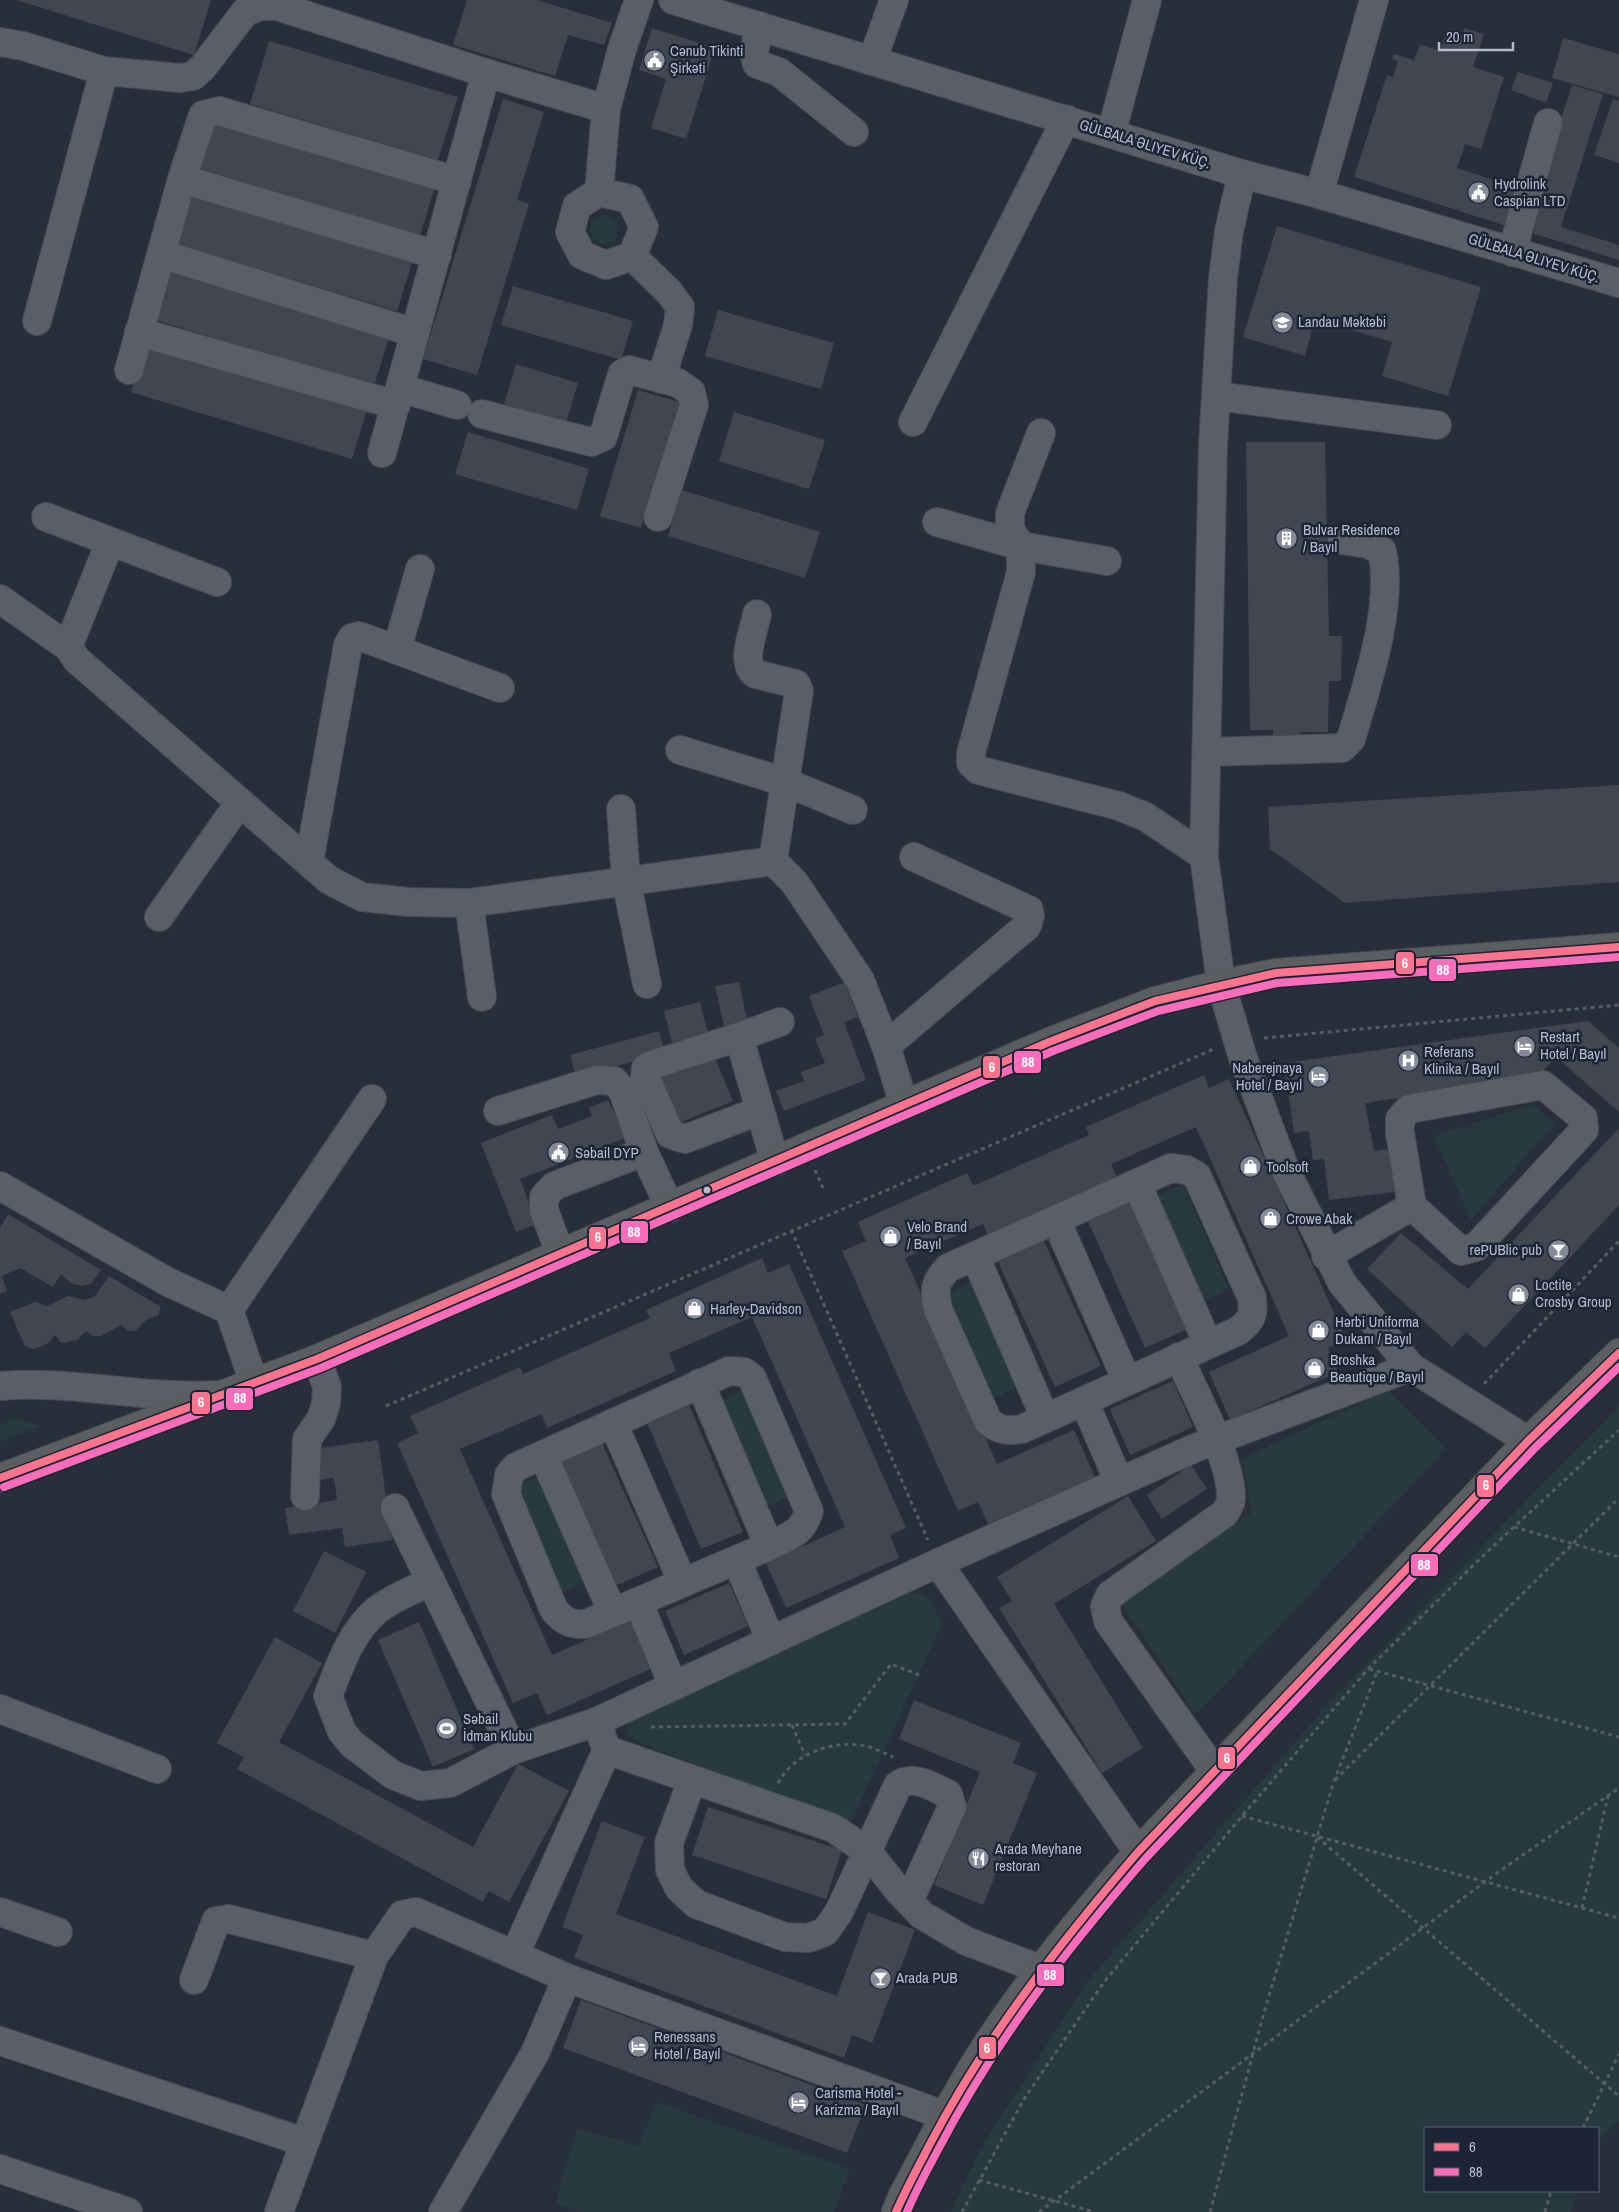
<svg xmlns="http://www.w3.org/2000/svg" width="1619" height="2212" viewBox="0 0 1619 2212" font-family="'Archivo Narrow',sans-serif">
<rect width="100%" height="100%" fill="#292f3a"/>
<g fill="#263a40">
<circle cx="604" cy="230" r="14"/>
<path d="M1533 1104 1555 1123 1471 1220 1434 1136Z"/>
<path d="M1183 1185 1229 1290 1201 1302 1154 1197Z"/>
<path d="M975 1280 1022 1386 993 1398 947 1293Z"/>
<path d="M744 1390 791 1495 763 1508 716 1402Z"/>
<path d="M1389 1390 1446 1449 1196 1715 1121 1603 1251 1513 1243 1458Z"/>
<path d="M1619 1406V2121L1598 2141V2128H1425V2191H1577L1571 2212H951L979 2151 1087 1982 1328 1704Z"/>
<path d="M15 1419 41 1426 0 1442V1424Z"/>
<path d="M543 1475 590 1580 562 1592 515 1487Z"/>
<path d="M917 1593 930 1599 942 1624 851 1822 642 1744 628 1735 627 1727 632 1717 902 1594Z"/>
<path d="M656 2102 850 2169 834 2212H582L555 2204 577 2129 639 2146Z"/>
</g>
<g fill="#414650">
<path d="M16 0H211L194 55Z"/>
<path d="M467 0H537L612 23 604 45 568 35 555 76 453 45Z"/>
<path d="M652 28 715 48 686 139 651 128 666 79 639 70Z"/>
<path d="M1464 28 1484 34 1473 67 1504 77 1481 149 1465 144 1457 168 1518 188 1506 226 1354 177 1387 75 1393 77 1398 61 1392 59 1394 54 1414 60 1420 44 1440 51 1447 30 1462 35Z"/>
<path d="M1563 38 1619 54V97L1552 78Z"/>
<path d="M269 41 458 97 438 160 250 104Z"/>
<path d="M1518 72 1553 83 1546 103 1511 90Z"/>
<path d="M1572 85 1603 94 1561 227 1619 245V260L1525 231Z"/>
<path d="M503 99 544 112 517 200 529 204 477 375 423 359Z"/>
<path d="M1613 99 1619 101V163L1594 155Z"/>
<path d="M213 120 435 186 420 236 198 168Z"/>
<path d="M191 195 412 262 397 311 176 244Z"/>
<path d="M1277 226 1481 287 1448 396 1382 376 1392 342 1315 319 1305 356 1243 337Z"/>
<path d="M167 270 389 337 374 386 152 319Z"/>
<path d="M513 286 633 321 621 360 501 325Z"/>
<path d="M718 310 834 343 821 389 705 356Z"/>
<path d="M146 344 367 410 352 459 131 392Z"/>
<path d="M516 364 578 383 566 422 504 404Z"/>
<path d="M638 390 679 402 641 528 600 516Z"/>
<path d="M734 412 825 440 809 489 719 461Z"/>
<path d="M468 432 589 469 577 510 455 474Z"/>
<path d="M1246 442H1325L1329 636H1342L1341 681H1329L1328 732H1300V739H1273V730H1250Z"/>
<path d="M682 490 820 532 805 578 668 536Z"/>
<path d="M1619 785V882L1345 903 1270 849 1268 807Z"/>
<path d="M739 982 748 1026 725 1031 715 986Z"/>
<path d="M845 982 858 1017 844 1022 866 1080 784 1111 776 1091 804 1081 801 1072 825 1063 815 1038 824 1035 809 996Z"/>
<path d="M700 1002 709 1038 673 1047 664 1011Z"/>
<path d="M1588 1021 1619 1048V1112L1556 1057 1537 1077 1365 1103 1374 1151 1388 1149 1395 1192 1329 1200 1324 1159 1313 1160 1309 1131 1294 1133 1284 1063Z"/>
<path d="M659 1031 665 1053 576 1077 570 1055Z"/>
<path d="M713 1053 733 1101 672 1126 653 1077Z"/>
<path d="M1204 1075 1209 1088 1229 1079 1346 1340 1328 1348 1338 1372 1230 1420 1209 1372 1289 1336 1196 1127 1111 1164 1118 1180 989 1238 983 1224 905 1258 997 1464 1074 1430 1095 1477 988 1524 978 1502 958 1511 842 1251 866 1241 858 1222 967 1173 973 1186 1089 1135 1086 1127Z"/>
<path d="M608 1100 613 1111 623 1107 633 1135 520 1179 537 1224 516 1232 481 1143 552 1115 558 1129 592 1116 589 1108Z"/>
<path d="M1619 1128V1205L1485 1348 1466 1332 1452 1347 1367 1269 1401 1233 1468 1289Z"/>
<path d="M1133 1201 1190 1328 1145 1348 1088 1221Z"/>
<path d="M8 1214 101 1270 91 1284 82 1286 72 1284 61 1274 53 1287 20 1268 2 1276 7 1291 0 1294V1228Z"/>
<path d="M1044 1241 1101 1366 1055 1387 998 1262Z"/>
<path d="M762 1258 768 1273 789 1264 906 1528 890 1535 899 1558 786 1608 766 1563 845 1527 752 1317 669 1353 676 1371 547 1428 541 1414 460 1449 552 1655 632 1620 653 1668 547 1715 537 1693 513 1703 397 1443 418 1433 410 1416 520 1367 523 1374 650 1318 646 1310Z"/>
<path d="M109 1276 161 1307 158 1315 146 1320 135 1331H128L121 1325 101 1336H93L86 1331 77 1340 61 1343 55 1335 50 1342 42 1346 34 1349 25 1346 10 1312 35 1302 47 1306 68 1296 85 1300 95 1296Z"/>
<path d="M1173 1381 1193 1427 1130 1455 1110 1409Z"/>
<path d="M688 1402 743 1532 701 1549 646 1420Z"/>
<path d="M378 1440 392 1540 345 1547 342 1528 289 1535 285 1508 337 1500 334 1478 317 1480 313 1449Z"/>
<path d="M601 1441 658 1567 615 1586 559 1460Z"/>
<path d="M1191 1465 1207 1489 1162 1519 1147 1495Z"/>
<path d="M1128 1496 1156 1541 1054 1604 1143 1748 1102 1773 999 1608 1012 1601 997 1577Z"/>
<path d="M324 1551 366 1572 335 1633 293 1611Z"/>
<path d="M729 1583 748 1626 684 1655 665 1611Z"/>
<path d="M419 1622 474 1749 433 1767 378 1640Z"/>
<path d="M275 1637 322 1663 279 1742 473 1847 518 1764 569 1791 509 1902 489 1891 483 1902 237 1769 244 1757 217 1743Z"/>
<path d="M914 1700 1021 1743 1013 1763 1037 1773 983 1905 934 1885 980 1772 899 1739Z"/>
<path d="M708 1807 842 1850 826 1899 692 1855Z"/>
<path d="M602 1821 645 1837 616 1914 837 1996 868 1912 915 1930 872 2043 852 2035 844 2058 574 1958 583 1935 562 1927Z"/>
<path d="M581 2000 866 2105 847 2153 563 2048Z"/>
</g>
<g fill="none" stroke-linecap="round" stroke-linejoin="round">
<defs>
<g id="minor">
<path d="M673 0 1242 174 1319 194 1619 283"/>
<path d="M759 26 754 54 757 64 779 72 854 132"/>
<path d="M0 42 23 46 104 71 180 78 193 76 203 67 245 12 261 6H277L486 73 606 109 622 49 639 0"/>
<path d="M872 61 894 0"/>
<path d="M1111 134 1147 0"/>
<path d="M1242 174 1229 231 1223 278 1213 445 1204 856 1221 984 1243 1058 1285 1169 1342 1283 1411 1367 1528 1441"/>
<path d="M182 179 437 255"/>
<path d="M599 192 630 199 644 227 632 256 606 265 582 255 570 232 577 206Z"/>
<path d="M599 192 606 109"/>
<path d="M1319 194 1374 0"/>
<path d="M1512 252 1548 123"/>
<path d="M161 254 415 333"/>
<path d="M632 256 669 292 680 307 678 325 661 379"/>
<path d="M37 321 104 71"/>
<path d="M139 332 396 405"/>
<path d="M129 370 182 179 203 115 219 111 457 181"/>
<path d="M400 388 457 405"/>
<path d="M1216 396 1437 425"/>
<path d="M482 414 591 442 603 437 622 374 629 370 678 383 691 392 694 405 658 517"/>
<path d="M913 422 1066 119"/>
<path d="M1041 433 1010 513V530L1021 546V572L971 753V763L978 770 1119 806 1146 817 1204 856"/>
<path d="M382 453 486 73"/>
<path d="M46 517 217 582"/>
<path d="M937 522 1021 546 1107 561"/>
<path d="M110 542 68 647 77 660 329 880 362 897 408 902 469 903 773 861 794 882 860 980 886 1046 904 1105"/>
<path d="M0 599 68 647"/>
<path d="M757 614C754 631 740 661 755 674L796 684 799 691 773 861"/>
<path d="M397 649 420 569"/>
<path d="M680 750 785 782 853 810"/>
<path d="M1207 752 1342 748 1351 739C1367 684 1394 607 1382 551L1368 544 1342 540"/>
<path d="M621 809 626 880 647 984"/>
<path d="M309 862 348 645 352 638 359 636 500 688"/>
<path d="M469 903 482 997"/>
<path d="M159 917 240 802"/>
<path d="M739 1037 652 1065 646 1068 645 1076 670 1134 685 1139 759 1111"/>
<path d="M886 1046 1027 926 1030 916 1029 910 914 857"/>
<path d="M1543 1085 1583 1118 1584 1130 1476 1247 1461 1251 1412 1206 1400 1133V1119L1409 1109Z"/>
<path d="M498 1111 597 1080 614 1081 623 1091 644 1152 670 1208"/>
<path d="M775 1162 739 1037 780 1022"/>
<path d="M1171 1168 1187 1170 1197 1176 1252 1298C1254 1315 1252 1320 1238 1331L1022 1429C1008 1431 999 1431 988 1421L938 1309C934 1289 934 1283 948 1268Z"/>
<path d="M1137 1184 1208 1344"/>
<path d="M0 1186 168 1282 229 1310 254 1383"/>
<path d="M1056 1220 1127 1381"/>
<path d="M560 1253 544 1210V1197L554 1186 644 1152"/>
<path d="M975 1256 1045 1418"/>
<path d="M1326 1256 1412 1206"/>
<path d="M229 1310 372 1099"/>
<path d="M1179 1357C1195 1395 1232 1459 1231 1499 1231 1504 1227 1509 1225 1513L1110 1595 1105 1606 1108 1621 1215 1772"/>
<path d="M729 1371 744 1372 752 1378 809 1511C802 1534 789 1536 769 1546L586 1624C570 1625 564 1621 554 1610L506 1494 509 1475 516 1467Z"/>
<path d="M700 1383 769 1546"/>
<path d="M0 1386C72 1380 143 1399 214 1395"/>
<path d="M1084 1401 1119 1482"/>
<path d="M613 1423 683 1583"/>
<path d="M543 1455 613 1613"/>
<path d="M305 1496 307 1439 321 1419 326 1403 327 1387 317 1359"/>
<path d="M395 1508 513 1750 596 1722"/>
<path d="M737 1561 771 1641"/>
<path d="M938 1563 1138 1852"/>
<path d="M431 1581C414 1590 392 1598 377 1610 351 1632 340 1665 328 1696L342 1732 352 1744 393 1775 421 1786 450 1783 513 1750"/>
<path d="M638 1602 673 1685"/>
<path d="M0 1709 157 1769"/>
<path d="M607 1750 833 1828 867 1851 898 1890 922 1915 966 1941 1040 1969"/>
<path d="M692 1780 669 1843 670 1870 679 1888 696 1904 785 1937 808 1938 825 1932 839 1912 898 1785C913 1774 933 1787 948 1794L952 1807 909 1901"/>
<path d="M0 1912 58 1932"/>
<path d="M515 1954 607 1750 596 1722 938 1563 1195 1448 1411 1367"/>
<path d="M194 1980 216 1921 229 1919 374 1956"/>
<path d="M0 2041 304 2142"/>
<path d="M0 2169 128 2212"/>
<path d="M279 2212 374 1956 402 1915 416 1912 567 1978 946 2116"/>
<path d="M443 2212 535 2053 567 1978"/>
</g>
<g id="highway">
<path d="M0 1478 317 1359 1049 1042 1155 1001 1221 984 1276 973 1619 947"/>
<path d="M896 2212 903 2195C930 2145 956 2091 988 2043 1033 1975 1085 1913 1138 1852L1528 1441 1619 1353"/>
</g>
</defs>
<use href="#minor" stroke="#464a53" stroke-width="30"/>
<use href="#highway" stroke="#464b55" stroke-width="30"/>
<g stroke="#575d65" stroke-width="3" stroke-dasharray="4 4" stroke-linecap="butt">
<path d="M1264 1038 1619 1005"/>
<path d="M815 1170 823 1188"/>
<path d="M791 1230 928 1540"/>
<path d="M1484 1384 1619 1241"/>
<path d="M386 1406 1214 1049"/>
<path d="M1514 1527 1619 1557"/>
<path d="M1369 1669 1619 1737"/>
<path d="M792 1725 805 1755"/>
<path d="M651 1727 845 1724 891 1664 919 1675"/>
<path d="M1335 1780 1619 1498"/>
<path d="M778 1783C793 1754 834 1739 865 1746 874 1748 884 1753 893 1757"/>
<path d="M1242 1816 1619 1918"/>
<path d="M1317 1837 1619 2096"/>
<path d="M1582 1908 1608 1796"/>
<path d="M1583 2128 1619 2054"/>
<path d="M979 2180 1095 2212"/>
<path d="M962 2212 1024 2099 1104 1982 1242 1816 1368 1669 1489 1550 1619 1430"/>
<path d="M1039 2212 1497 1873 1619 1788"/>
<path d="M1210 2212 1265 2009 1334 1781 1377 1672"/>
<path d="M1545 2212 1551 2191"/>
</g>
<use href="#minor" stroke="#5a5e67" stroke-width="28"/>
<use href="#highway" stroke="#5b5e61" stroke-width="28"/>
<defs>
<g id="bus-1">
<path d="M0 1478 317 1359 1049 1042 1155 1001 1276 973 1619 947"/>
<path d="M896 2212C906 2189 918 2167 930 2144 986 2037 1059 1944 1138 1852L1528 1441 1619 1353"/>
</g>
<g id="bus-2">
<path d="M4 1487 321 1368 1053 1051 1158 1011 1277 983 1619 957"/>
<path d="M907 2212C916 2190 928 2169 939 2148 995 2041 1067 1949 1145 1859L1535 1448 1619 1367"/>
</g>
</defs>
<use href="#bus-1" stroke="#1c2535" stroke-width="11"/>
<use href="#bus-2" stroke="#1c2535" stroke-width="11"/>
<use href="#bus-1" stroke="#fc738d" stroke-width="8"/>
<use href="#bus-2" stroke="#fb6dba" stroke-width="8"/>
</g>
<defs>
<symbol id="civic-disc" viewBox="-11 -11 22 22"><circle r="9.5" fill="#838a98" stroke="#1c2535"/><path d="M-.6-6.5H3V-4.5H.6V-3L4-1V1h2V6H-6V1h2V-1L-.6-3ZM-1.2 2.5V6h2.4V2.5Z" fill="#fff"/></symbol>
<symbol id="school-disc" viewBox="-11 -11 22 22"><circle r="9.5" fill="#838a98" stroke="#1c2535"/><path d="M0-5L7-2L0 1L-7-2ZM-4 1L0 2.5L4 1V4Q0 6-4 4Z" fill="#fff"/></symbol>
<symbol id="building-disc" viewBox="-11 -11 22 22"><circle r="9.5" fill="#838a98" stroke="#1c2535"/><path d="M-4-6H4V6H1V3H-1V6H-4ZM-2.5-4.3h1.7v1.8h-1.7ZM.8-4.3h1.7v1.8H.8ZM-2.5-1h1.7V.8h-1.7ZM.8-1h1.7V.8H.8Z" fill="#fff"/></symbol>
<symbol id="hotel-disc" viewBox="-11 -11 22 22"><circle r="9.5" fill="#838a98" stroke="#1c2535"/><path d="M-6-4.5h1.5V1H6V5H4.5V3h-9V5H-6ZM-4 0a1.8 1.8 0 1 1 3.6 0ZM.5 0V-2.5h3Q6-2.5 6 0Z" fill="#fff"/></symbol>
<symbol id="hospital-disc" viewBox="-11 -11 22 22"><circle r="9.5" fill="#838a98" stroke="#1c2535"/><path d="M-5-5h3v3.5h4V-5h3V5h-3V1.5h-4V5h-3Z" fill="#fff"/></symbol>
<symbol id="shop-disc" viewBox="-11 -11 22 22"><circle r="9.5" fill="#838a98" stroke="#1c2535"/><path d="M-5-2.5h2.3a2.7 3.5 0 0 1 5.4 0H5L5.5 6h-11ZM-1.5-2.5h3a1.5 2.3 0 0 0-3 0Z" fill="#fff"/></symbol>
<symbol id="bar-disc" viewBox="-11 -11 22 22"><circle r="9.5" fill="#838a98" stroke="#1c2535"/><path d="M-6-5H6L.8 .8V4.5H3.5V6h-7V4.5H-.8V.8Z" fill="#fff"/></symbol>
<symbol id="stadium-disc" viewBox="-11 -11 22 22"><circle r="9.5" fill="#838a98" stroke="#1c2535"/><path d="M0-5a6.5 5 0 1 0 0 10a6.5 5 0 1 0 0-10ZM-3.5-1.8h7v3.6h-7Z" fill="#fff"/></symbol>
<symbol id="restaurant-disc" viewBox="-11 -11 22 22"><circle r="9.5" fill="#838a98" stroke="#1c2535"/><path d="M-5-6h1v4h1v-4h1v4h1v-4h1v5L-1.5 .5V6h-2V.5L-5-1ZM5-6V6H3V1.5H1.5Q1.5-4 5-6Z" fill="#fff"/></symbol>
</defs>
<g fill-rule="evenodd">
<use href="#civic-disc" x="642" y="48" width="25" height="25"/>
<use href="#civic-disc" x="1466" y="180" width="25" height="25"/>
<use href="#school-disc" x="1270" y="310" width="25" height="25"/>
<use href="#building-disc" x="1274" y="526" width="25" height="25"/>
<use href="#hotel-disc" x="1512" y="1034" width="25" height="25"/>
<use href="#hospital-disc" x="1396" y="1048" width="25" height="25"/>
<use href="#hotel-disc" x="1306" y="1064" width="25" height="25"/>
<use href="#civic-disc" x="546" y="1140" width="25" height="25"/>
<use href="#shop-disc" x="1238" y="1154" width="25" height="25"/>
<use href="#shop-disc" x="1258" y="1206" width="25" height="25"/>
<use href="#shop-disc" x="878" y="1224" width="25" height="25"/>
<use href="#bar-disc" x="1546" y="1238" width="25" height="25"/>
<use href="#shop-disc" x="1506" y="1282" width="25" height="25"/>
<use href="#shop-disc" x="682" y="1296" width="25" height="25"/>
<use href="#shop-disc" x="1306" y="1318" width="25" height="25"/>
<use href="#shop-disc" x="1302" y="1356" width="25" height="25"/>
<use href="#stadium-disc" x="434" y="1716" width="25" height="25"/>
<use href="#restaurant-disc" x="966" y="1846" width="25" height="25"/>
<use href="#bar-disc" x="868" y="1966" width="25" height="25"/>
<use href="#hotel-disc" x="626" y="2034" width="25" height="25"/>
<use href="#hotel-disc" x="786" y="2090" width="25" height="25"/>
</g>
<circle fill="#b4bbcb" stroke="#1c2535" stroke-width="2" cx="707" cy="1190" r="4.5"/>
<g text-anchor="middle" stroke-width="5" stroke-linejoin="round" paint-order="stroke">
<g font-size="15" fill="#b4bbcb" stroke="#1c2535" text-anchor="start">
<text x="670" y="56">Cənub Tikinti<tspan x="670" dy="17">Şirkəti</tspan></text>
<text x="1494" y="189">Hydrolink<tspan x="1494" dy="17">Caspian LTD</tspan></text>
<text x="1298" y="327">Landau Məktəbi</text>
<text x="1303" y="535">Bulvar Residence<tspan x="1303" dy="17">/ Bayıl</tspan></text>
<text x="1540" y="1042">Restart<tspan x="1540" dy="17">Hotel / Bayıl</tspan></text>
<text x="1424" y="1057">Referans<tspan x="1424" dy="17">Klinika / Bayıl</tspan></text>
<text x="1302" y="1073" text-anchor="end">Naberejnaya<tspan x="1302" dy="17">Hotel / Bayıl</tspan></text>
<text x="575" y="1158">Səbail DYP</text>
<text x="1266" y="1172">Toolsoft</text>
<text x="1286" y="1224">Crowe Abak</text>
<text x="907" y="1232">Velo Brand<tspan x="907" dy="17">/ Bayıl</tspan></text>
<text x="1542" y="1255" text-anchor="end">rePUBlic pub</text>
<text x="1535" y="1290">Loctite<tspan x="1535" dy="17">Crosby Group</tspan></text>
<text x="710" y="1314">Harley-Davidson</text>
<text x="1335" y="1327">Hərbi Uniforma<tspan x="1335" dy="17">Dukanı / Bayıl</tspan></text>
<text x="1330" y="1365">Broshka<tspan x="1330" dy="17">Beautique / Bayıl</tspan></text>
<text x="463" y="1724">Səbail<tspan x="463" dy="17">İdman Klubu</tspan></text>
<text x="995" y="1854">Arada Meyhane<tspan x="995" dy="17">restoran</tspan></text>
<text x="896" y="1983">Arada PUB</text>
<text x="654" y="2042">Renessans<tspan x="654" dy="17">Hotel / Bayıl</tspan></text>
<text x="815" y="2098">Carisma Hotel -<tspan x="815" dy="17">Karizma / Bayıl</tspan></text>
</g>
<g font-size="15" fill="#b4bbcb" stroke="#1c2535">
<text transform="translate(1145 144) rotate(17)" y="5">GÜLBALA ƏLIYEV KÜÇ.</text>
<text transform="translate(1534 258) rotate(17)" y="5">GÜLBALA ƏLIYEV KÜÇ.</text>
</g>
</g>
<g stroke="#1c2535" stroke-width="2">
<rect x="1395" y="951" width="20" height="24" rx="5" fill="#fc738d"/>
<rect x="1428" y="958" width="29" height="24" rx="5" fill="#fb6dba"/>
<rect x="1013" y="1050" width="29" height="24" rx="5" fill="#fb6dba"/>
<rect x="982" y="1055" width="19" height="24" rx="5" fill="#fc738d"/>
<rect x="620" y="1220" width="29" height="24" rx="5" fill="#fb6dba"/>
<rect x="588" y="1226" width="19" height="24" rx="5" fill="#fc738d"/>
<rect x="225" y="1387" width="29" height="24" rx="5" fill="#fb6dba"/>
<rect x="191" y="1391" width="20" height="24" rx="5" fill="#fc738d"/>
<rect x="1476" y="1474" width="19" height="24" rx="5" fill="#fc738d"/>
<rect x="1410" y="1553" width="29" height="24" rx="5" fill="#fb6dba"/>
<rect x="1217" y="1746" width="19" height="24" rx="5" fill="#fc738d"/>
<rect x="1036" y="1963" width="29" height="24" rx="5" fill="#fb6dba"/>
<rect x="978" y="2036" width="19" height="24" rx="5" fill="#fc738d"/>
</g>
<g font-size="14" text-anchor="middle" font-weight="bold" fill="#fff">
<text x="1405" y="968">6</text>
<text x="1443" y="975">88</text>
<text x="1028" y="1067">88</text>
<text x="992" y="1072">6</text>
<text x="634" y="1237">88</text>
<text x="598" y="1242">6</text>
<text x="240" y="1403">88</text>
<text x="201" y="1407">6</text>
<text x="1486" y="1490">6</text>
<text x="1424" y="1570">88</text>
<text x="1227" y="1763">6</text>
<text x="1050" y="1980">88</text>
<text x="987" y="2053">6</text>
</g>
<rect x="1424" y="2127" width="175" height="65" fill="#1c2535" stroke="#596171"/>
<rect x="1434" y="2143" width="25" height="8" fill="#fc738d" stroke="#596171"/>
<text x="1469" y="2152" font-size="15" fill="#b4bbcb">6</text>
<rect x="1434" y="2168" width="25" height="8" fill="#fb6dba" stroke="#596171"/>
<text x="1469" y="2177" font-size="15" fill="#b4bbcb">88</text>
<path d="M1439 42v8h74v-8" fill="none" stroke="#b4bbcb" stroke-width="2.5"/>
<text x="1446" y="42" font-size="15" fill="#b4bbcb" stroke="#1c2535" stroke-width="4" paint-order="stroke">20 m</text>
</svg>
